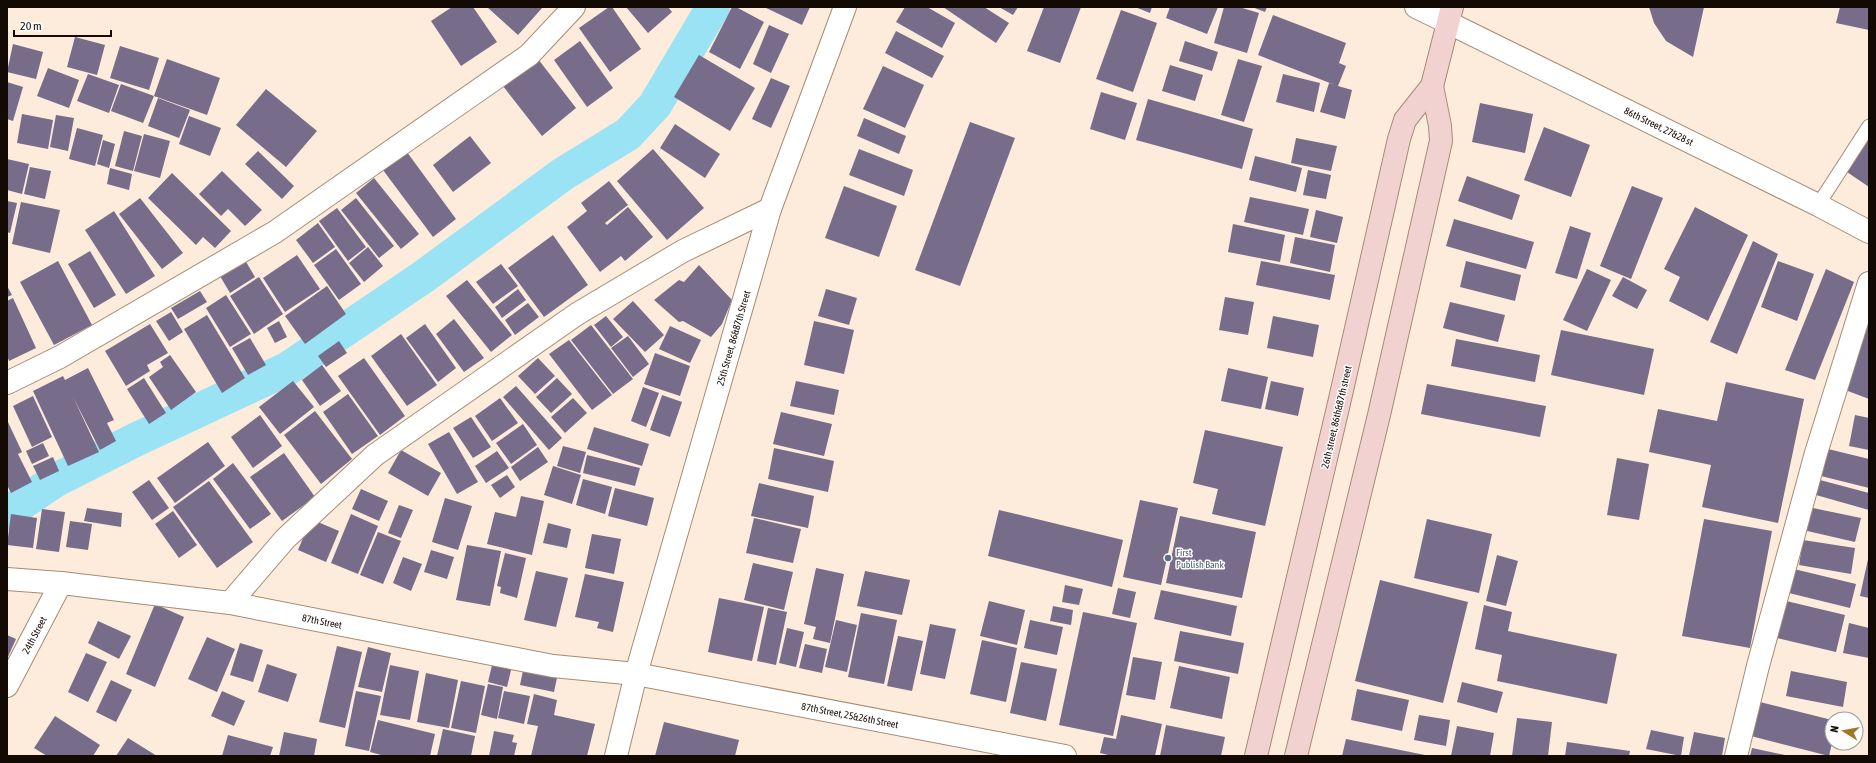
<svg xmlns="http://www.w3.org/2000/svg" width="1876" height="763" viewBox="0 0 1876 763" font-family="'Asap Condensed',sans-serif">
<rect width="100%" height="100%" fill="#fdecdc"/>
<g fill="none" stroke-linecap="round" stroke-linejoin="round">
<path stroke="#99e3f4" stroke-width="34" d="M7 513 56 480 135 440 287 369 423 277 563 174 628 134 655 105 713 7"/>
</g>
<g fill="#776c8a">
<path d="M452 7H473L497 42 461 66 431 21Z"/>
<path d="M487 7H543L518 35Z"/>
<path d="M609 7H612L641 49 610 72 579 28Z"/>
<path d="M626 7H668L672 12 648 33Z"/>
<path d="M732 7H736L764 22 740 69 709 52Z"/>
<path d="M764 7H810L802 25Z"/>
<path d="M905 7H927L955 23 942 48 896 22Z"/>
<path d="M943 7H984L1009 23 996 43Z"/>
<path d="M999 7H1018L1013 15Z"/>
<path d="M1044 7H1081L1060 63 1027 51Z"/>
<path d="M1135 7H1152L1150 13Z"/>
<path d="M1170 7H1218L1207 34 1166 18Z"/>
<path d="M1224 7H1239L1259 13 1247 53 1214 43Z"/>
<path d="M1252 7H1267L1265 12Z"/>
<path d="M1649 7H1704L1693 57 1666 41 1654 23Z"/>
<path d="M1840 7H1869V30L1836 23Z"/>
<path d="M1121 10 1157 23 1133 92 1096 79Z"/>
<path d="M1273 15 1346 43 1339 63 1346 66 1338 86 1352 90 1345 119 1320 112 1329 83 1335 85 1258 55Z"/>
<path d="M769 25 789 34 771 73 753 64Z"/>
<path d="M896 31 944 56 932 78 885 53Z"/>
<path d="M75 37 105 45 97 75 67 67Z"/>
<path d="M580 41 613 88 587 107 554 60Z"/>
<path d="M1185 41 1218 52 1212 71 1179 61Z"/>
<path d="M13 44 43 52 36 79 7 72Z"/>
<path d="M120 46 159 58 149 90 110 78Z"/>
<path d="M699 55 755 88 730 131 674 97Z"/>
<path d="M167 59 220 78 207 115 154 96Z"/>
<path d="M538 59 576 108 542 136 503 86Z"/>
<path d="M1238 59 1262 66 1244 122 1221 115Z"/>
<path d="M1170 65 1203 75 1195 101 1162 91Z"/>
<path d="M883 66 924 85 905 128 863 109Z"/>
<path d="M48 68 79 80 69 108 37 96Z"/>
<path d="M88 74 119 85 109 113 77 101Z"/>
<path d="M1283 74 1320 83 1314 112 1276 102Z"/>
<path d="M771 78 790 86 771 128 752 119Z"/>
<path d="M7 82 23 87 13 121 7 119Z"/>
<path d="M121 84 154 96 143 123 111 111Z"/>
<path d="M266 89 317 131 286 167 236 125Z"/>
<path d="M1101 92 1137 103 1125 140 1090 129Z"/>
<path d="M158 98 190 110 179 138 148 126Z"/>
<path d="M1148 99 1253 129 1242 169 1136 140Z"/>
<path d="M1480 103 1533 114 1525 153 1472 142Z"/>
<path d="M22 114 53 120 48 149 17 143Z"/>
<path d="M56 115 74 118 68 151 50 147Z"/>
<path d="M189 116 221 128 210 156 179 144Z"/>
<path d="M864 118 906 136 899 154 857 136Z"/>
<path d="M970 122 1015 138 960 286 915 270Z"/>
<path d="M675 124 720 154 705 178 660 148Z"/>
<path d="M1544 127 1590 145 1571 197 1524 180Z"/>
<path d="M77 128 103 135 95 166 69 159Z"/>
<path d="M124 131 142 136 133 171 115 166Z"/>
<path d="M144 134 170 141 160 178 134 171Z"/>
<path d="M1869 134V187L1847 172Z"/>
<path d="M470 136 491 163 453 192 433 165Z"/>
<path d="M1296 138 1337 146 1331 171 1291 163Z"/>
<path d="M103 140 115 144 109 168 97 164Z"/>
<path d="M404 148 456 219 433 237 380 166Z"/>
<path d="M653 149 704 208 667 240 617 181Z"/>
<path d="M859 149 913 170 904 196 849 175Z"/>
<path d="M258 151 294 186 282 199 245 164Z"/>
<path d="M1255 156 1302 168 1296 192 1249 180Z"/>
<path d="M7 159 29 164 22 194 7 190Z"/>
<path d="M30 167 51 171 45 199 24 194Z"/>
<path d="M110 168 132 174 129 190 107 184Z"/>
<path d="M1308 170 1331 175 1326 199 1303 195Z"/>
<path d="M222 171 262 210 245 226 228 209 221 216 199 194Z"/>
<path d="M172 173 231 231 215 248 203 237 196 245 148 198Z"/>
<path d="M1467 176 1520 195 1512 220 1458 201Z"/>
<path d="M374 178 419 234 401 249 356 193Z"/>
<path d="M609 181 628 205 605 223 607 225 628 207 653 237 625 261 621 256 600 272 567 227 587 211 581 203Z"/>
<path d="M844 186 897 206 879 257 825 238Z"/>
<path d="M1632 186 1663 198 1631 279 1600 266Z"/>
<path d="M1250 197 1309 209 1303 235 1244 222Z"/>
<path d="M140 198 183 253 162 269 119 214Z"/>
<path d="M356 198 394 246 379 258 341 210Z"/>
<path d="M7 201 17 203 10 233 7 232Z"/>
<path d="M21 202 60 210 50 253 12 244Z"/>
<path d="M1695 207 1748 235 1708 321 1669 301 1680 277 1664 269Z"/>
<path d="M337 208 366 247 348 261 319 221Z"/>
<path d="M1316 210 1343 217 1337 243 1310 237Z"/>
<path d="M114 211 155 276 126 294 85 230Z"/>
<path d="M1454 219 1534 242 1526 269 1446 246Z"/>
<path d="M318 223 335 247 313 263 296 240Z"/>
<path d="M1233 224 1285 235 1280 262 1228 252Z"/>
<path d="M1570 226 1591 233 1577 279 1555 273Z"/>
<path d="M553 235 588 285 544 317 508 268Z"/>
<path d="M1295 237 1335 245 1330 272 1290 263Z"/>
<path d="M1753 241 1778 254 1737 354 1710 342Z"/>
<path d="M368 247 383 266 364 282 349 263Z"/>
<path d="M336 249 361 284 339 300 314 265Z"/>
<path d="M90 251 116 295 94 308 68 264Z"/>
<path d="M297 255 320 289 285 312 263 278Z"/>
<path d="M245 260 255 277 230 293 220 276Z"/>
<path d="M58 261 92 325 54 345 20 282Z"/>
<path d="M1261 261 1335 275 1330 300 1256 285Z"/>
<path d="M1466 261 1521 275 1515 301 1460 287Z"/>
<path d="M1778 261 1814 274 1797 321 1761 307Z"/>
<path d="M501 264 518 286 493 304 476 282Z"/>
<path d="M699 265 732 300 722 324 711 337 683 321 679 322 654 300 679 280 684 282Z"/>
<path d="M1587 269 1611 280 1587 331 1563 320Z"/>
<path d="M1826 269 1854 282 1815 380 1785 370Z"/>
<path d="M259 277 283 314 254 334 230 296Z"/>
<path d="M1623 277 1647 290 1637 309 1612 296Z"/>
<path d="M467 280 512 335 491 352 446 296Z"/>
<path d="M7 286 12 295 7 297Z"/>
<path d="M327 286 346 314 305 344 285 316Z"/>
<path d="M518 289 526 300 502 318 495 307Z"/>
<path d="M826 289 857 298 849 325 818 316Z"/>
<path d="M200 291 207 302 178 319 171 308Z"/>
<path d="M226 295 251 334 230 347 206 308Z"/>
<path d="M1225 297 1254 302 1248 335 1219 330Z"/>
<path d="M13 298 36 348 9 361 7 355V301Z"/>
<path d="M633 301 664 335 645 352 613 319Z"/>
<path d="M1450 302 1505 315 1498 342 1443 328Z"/>
<path d="M528 303 539 317 515 335 505 320Z"/>
<path d="M171 312 183 332 169 341 156 321Z"/>
<path d="M1869 314V399L1840 388Z"/>
<path d="M207 315 245 378 222 393 184 329Z"/>
<path d="M606 316 623 337 611 347 594 325Z"/>
<path d="M1273 316 1319 325 1313 357 1267 348Z"/>
<path d="M454 319 484 358 464 372 436 334Z"/>
<path d="M279 321 287 337 275 343 267 328Z"/>
<path d="M814 321 854 330 844 374 804 365Z"/>
<path d="M150 324 168 353 147 365 150 371 126 386 105 351Z"/>
<path d="M425 324 456 368 438 382 406 338Z"/>
<path d="M591 325 633 379 613 394 571 340Z"/>
<path d="M670 326 701 340 690 363 659 349Z"/>
<path d="M1561 330 1654 349 1644 395 1551 375Z"/>
<path d="M401 334 437 385 407 406 371 356Z"/>
<path d="M628 336 649 364 633 377 611 348Z"/>
<path d="M250 338 266 365 248 375 232 348Z"/>
<path d="M1456 339 1540 355 1535 382 1451 366Z"/>
<path d="M569 340 612 395 592 410 549 354Z"/>
<path d="M339 341 347 353 326 367 318 356Z"/>
<path d="M655 353 690 366 680 396 644 384Z"/>
<path d="M170 355 196 392 171 410 149 377 163 367 160 362Z"/>
<path d="M364 358 405 416 380 435 338 376Z"/>
<path d="M538 358 555 376 535 394 518 376Z"/>
<path d="M322 365 341 391 320 406 302 380Z"/>
<path d="M88 368 114 420 107 423 116 441 100 450 73 397 99 452 68 466 33 391 63 376 65 380Z"/>
<path d="M1228 368 1268 377 1261 409 1221 401Z"/>
<path d="M144 378 166 413 149 424 127 389Z"/>
<path d="M557 378 572 394 551 413 536 397Z"/>
<path d="M293 381 314 407 280 434 259 407Z"/>
<path d="M796 381 839 390 834 415 790 406Z"/>
<path d="M1271 381 1304 388 1298 416 1265 409Z"/>
<path d="M1726 382 1804 399 1778 523 1702 507 1711 465 1649 452 1658 409 1717 421Z"/>
<path d="M1427 384 1546 406 1540 437 1421 414Z"/>
<path d="M516 386 562 438 549 450 503 397Z"/>
<path d="M643 387 659 393 646 427 631 421Z"/>
<path d="M348 394 378 436 352 454 323 412Z"/>
<path d="M662 395 682 402 670 437 650 430Z"/>
<path d="M33 396 52 437 32 447 13 406Z"/>
<path d="M500 398 518 423 492 441 475 416Z"/>
<path d="M573 398 587 413 565 433 551 417Z"/>
<path d="M315 411 352 459 321 484 284 435Z"/>
<path d="M781 412 832 424 824 456 773 444Z"/>
<path d="M260 415 282 446 253 468 231 437Z"/>
<path d="M1855 415 1869 418V450L1849 446Z"/>
<path d="M471 417 491 447 473 458 453 428Z"/>
<path d="M7 420 22 452 18 454 32 482 11 493 7 485Z"/>
<path d="M523 424 537 445 511 464 496 443Z"/>
<path d="M594 427 649 444 642 466 587 449Z"/>
<path d="M1205 430 1283 447 1265 526 1212 514 1218 489 1193 483Z"/>
<path d="M449 432 478 482 457 494 428 444Z"/>
<path d="M208 442 225 466 175 503 157 478Z"/>
<path d="M43 443 49 456 32 464 26 451Z"/>
<path d="M563 446 586 452 580 473 557 466Z"/>
<path d="M538 447 548 462 520 481 511 467Z"/>
<path d="M774 448 834 461 828 492 768 479Z"/>
<path d="M1824 448 1869 459V488L1817 475Z"/>
<path d="M401 450 441 473 428 496 388 473Z"/>
<path d="M497 451 509 468 486 483 475 466Z"/>
<path d="M284 453 315 497 282 521 250 477Z"/>
<path d="M587 455 640 468 635 486 583 473Z"/>
<path d="M53 457 59 471 40 480 33 466Z"/>
<path d="M1617 458 1649 464 1639 520 1607 515Z"/>
<path d="M233 463 271 514 250 529 213 479Z"/>
<path d="M553 466 581 475 572 504 544 495Z"/>
<path d="M507 475 515 487 500 498 491 485Z"/>
<path d="M583 479 612 487 605 514 576 505Z"/>
<path d="M149 480 169 508 152 520 132 492Z"/>
<path d="M1820 480 1869 493V510L1816 495Z"/>
<path d="M209 481 253 542 217 568 173 507Z"/>
<path d="M759 483 814 496 808 528 751 516Z"/>
<path d="M615 488 654 498 647 526 608 516Z"/>
<path d="M361 489 388 501 379 521 352 509Z"/>
<path d="M521 496 544 501 532 555 487 544 495 512 516 517Z"/>
<path d="M445 498 472 506 458 550 432 542Z"/>
<path d="M1140 500 1178 508 1161 585 1123 577Z"/>
<path d="M399 505 413 510 401 538 388 533Z"/>
<path d="M1808 507 1861 518 1855 542 1803 530Z"/>
<path d="M87 508 122 513 121 527 84 521Z"/>
<path d="M42 509 65 512 59 552 36 549Z"/>
<path d="M999 510 1123 540 1112 587 988 556Z"/>
<path d="M173 511 197 545 179 558 155 524Z"/>
<path d="M11 514 37 518 33 548 7 545Z"/>
<path d="M351 514 378 526 358 574 331 563Z"/>
<path d="M1180 516 1256 532 1242 598 1166 583Z"/>
<path d="M754 518 801 529 793 563 746 553Z"/>
<path d="M311 519 339 531 326 562 298 550Z"/>
<path d="M1427 519 1492 534 1479 593 1414 578Z"/>
<path d="M1704 519 1772 531 1750 648 1682 636Z"/>
<path d="M70 521 92 524 88 550 66 547Z"/>
<path d="M548 523 571 529 567 548 543 543Z"/>
<path d="M378 532 401 541 383 584 360 575Z"/>
<path d="M592 534 621 539 614 574 585 568Z"/>
<path d="M1803 540 1855 548 1851 574 1799 565Z"/>
<path d="M467 545 501 551 490 606 456 600Z"/>
<path d="M431 550 454 557 447 579 424 572Z"/>
<path d="M505 553 526 558 517 598 500 593 501 587 497 586Z"/>
<path d="M1497 555 1518 561 1506 606 1486 601Z"/>
<path d="M403 557 422 564 411 591 393 583Z"/>
<path d="M1868 559 1869 560V598L1860 596Z"/>
<path d="M753 563 793 572 784 610 744 600Z"/>
<path d="M816 568 844 574 830 643 813 639 816 627 804 624Z"/>
<path d="M1794 569 1856 584 1850 608 1789 593Z"/>
<path d="M536 571 568 578 556 627 524 620Z"/>
<path d="M865 571 910 580 902 615 857 606Z"/>
<path d="M585 574 624 582 613 632 597 628 599 622 575 617Z"/>
<path d="M1380 580 1468 602 1443 703 1355 681Z"/>
<path d="M1065 585 1083 589 1079 605 1062 602Z"/>
<path d="M1118 588 1136 592 1130 618 1112 614Z"/>
<path d="M1161 590 1237 606 1231 636 1154 619Z"/>
<path d="M719 598 764 607 752 661 708 652Z"/>
<path d="M1782 600 1845 615 1836 652 1773 637Z"/>
<path d="M989 601 1025 610 1017 645 980 636Z"/>
<path d="M155 604 184 617 155 687 126 674Z"/>
<path d="M1484 605 1512 612 1508 631 1617 654 1607 704 1497 681 1502 655 1475 649Z"/>
<path d="M1053 606 1073 610 1071 625 1050 621Z"/>
<path d="M768 608 787 612 776 665 757 661Z"/>
<path d="M1083 612 1137 623 1113 736 1059 725Z"/>
<path d="M861 613 897 620 884 684 848 677Z"/>
<path d="M836 620 857 625 847 672 825 667Z"/>
<path d="M1030 620 1063 627 1057 655 1024 648Z"/>
<path d="M98 621 131 636 119 659 88 643Z"/>
<path d="M1849 623 1869 628V658L1843 653Z"/>
<path d="M930 624 956 629 945 679 920 674Z"/>
<path d="M787 628 804 632 796 667 779 663Z"/>
<path d="M1180 631 1244 643 1238 674 1174 661Z"/>
<path d="M7 635 16 639 7 659Z"/>
<path d="M898 636 923 641 912 691 887 686Z"/>
<path d="M207 637 235 649 217 692 188 679Z"/>
<path d="M982 640 1017 648 1006 702 970 694Z"/>
<path d="M240 643 263 650 253 682 230 675Z"/>
<path d="M805 644 827 649 822 673 799 668Z"/>
<path d="M337 646 362 652 345 728 319 722Z"/>
<path d="M368 647 391 653 382 692 358 687Z"/>
<path d="M86 653 107 662 88 702 68 692Z"/>
<path d="M1133 657 1162 662 1155 700 1126 695Z"/>
<path d="M493 661 512 666 507 687 488 682Z"/>
<path d="M1021 662 1057 669 1046 721 1010 713Z"/>
<path d="M267 664 297 674 288 702 258 692Z"/>
<path d="M390 665 419 671 410 720 380 715Z"/>
<path d="M524 666 558 673 554 692 520 685Z"/>
<path d="M1179 666 1230 677 1222 719 1170 708Z"/>
<path d="M1791 671 1847 682 1843 707 1786 696Z"/>
<path d="M426 673 458 680 449 728 417 722Z"/>
<path d="M111 680 132 690 116 722 96 712Z"/>
<path d="M461 681 485 686 476 733 451 728Z"/>
<path d="M1462 682 1503 692 1497 713 1457 702Z"/>
<path d="M488 684 503 687 497 719 481 715Z"/>
<path d="M1357 689 1409 700 1402 731 1351 720Z"/>
<path d="M222 691 245 701 234 726 211 716Z"/>
<path d="M356 691 381 696 369 751 345 746Z"/>
<path d="M504 691 530 696 524 724 498 718Z"/>
<path d="M534 694 557 700 554 715 595 724 587 756H531L538 726 527 724Z"/>
<path d="M1760 702 1832 720V743L1829 756 1751 736Z"/>
<path d="M1121 715 1162 724 1155 756H1112L1100 753 1104 737 1116 739Z"/>
<path d="M1419 715 1450 720 1446 746 1414 740Z"/>
<path d="M55 716 100 745 93 756H47L34 748Z"/>
<path d="M1517 718 1552 722 1548 756H1512Z"/>
<path d="M378 720 435 734 430 756H385L370 752Z"/>
<path d="M664 722 739 740 735 756H655Z"/>
<path d="M1166 725 1225 737 1221 756H1160Z"/>
<path d="M1457 726 1494 733 1490 756H1451Z"/>
<path d="M443 729 475 736 471 756H437Z"/>
<path d="M1651 730 1684 737 1681 756 1646 749Z"/>
<path d="M494 731 514 735 512 742 517 743 514 756H489Z"/>
<path d="M284 732 317 739 314 756H279Z"/>
<path d="M1694 732 1725 738 1722 756H1689Z"/>
<path d="M228 735 273 747 270 756H222Z"/>
<path d="M128 738 157 756H116Z"/>
<path d="M1346 739 1425 755V756H1342Z"/>
<path d="M1567 742 1630 751 1629 756H1565Z"/>
<path d="M1752 748 1785 755V756H1750Z"/>
</g>
<g fill="none" stroke-linecap="round" stroke-linejoin="round">
<defs>
<path id="service" d="M1818 205 1869 126"/>
<g id="minor">
<path d="M1447 22 1818 205 1869 232"/>
<path d="M7 383 60 357 275 232 529 55 574 7"/>
<path d="M7 579 61 583 230 603 553 666 636 674 1065 756"/>
<path d="M230 603 285 539 375 455 577 314 683 251 770 209"/>
<path d="M7 686 61 583"/>
<path d="M616 756 636 674 770 209 845 7"/>
<path d="M1736 756 1758 666 1816 453 1869 283"/>
</g>
<path id="tertiary" d="M1416 7 1447 22"/>
<g id="secondary">
<path d="M1256 756 1340 399 1399 139 1405 120 1432 86 1452 7"/>
<path d="M1296 756 1379 415 1441 141 1440 126 1432 86"/>
</g>
</defs>
<use href="#service" stroke="#a58c73" stroke-width="15"/>
<use href="#minor" stroke="#a58c73" stroke-width="24"/>
<use href="#tertiary" stroke="#a58c73" stroke-width="24"/>
<use href="#secondary" stroke="#a58c73" stroke-width="24"/>
<use href="#service" stroke="#fff" stroke-width="13"/>
<use href="#minor" stroke="#fff" stroke-width="22"/>
<use href="#tertiary" stroke="#fff" stroke-width="22"/>
<use href="#secondary" stroke="#f2d2d0" stroke-width="22"/>
</g>
<circle fill="#5c6f8a" stroke="#fdfdfd" stroke-width="1.5" cx="1168" cy="558" r="4"/>
<g text-anchor="middle" stroke-width="3" stroke-linejoin="round" paint-order="stroke">
<g font-size="10" fill="#130a03" stroke="#fdfdfd">
<text transform="translate(1659 126) rotate(26)" y="4">86th Street, 27&amp;28 st</text>
<text transform="translate(733 338) rotate(-74)" y="4">25th Street, 86&amp;87th Street</text>
<text transform="translate(1336 417) rotate(-77)" y="4">26th street, 86th&amp;87th street</text>
<text transform="translate(322 621) rotate(11)" y="4">87th Street</text>
<text transform="translate(34 635) rotate(-62)" y="4">24th Street</text>
<text transform="translate(850 715) rotate(11)" y="4">87th Street, 25&amp;26th Street</text>
</g>
<g font-size="10" fill="#4e5e75" stroke="#fdfdfd" text-anchor="start">
<text x="1176" y="556">First<tspan x="1176" dy="12">Publish Bank</tspan></text>
</g>
</g>
<rect width="1876" height="763" fill="none" stroke="#130a03" stroke-width="16"/>
<g transform="translate(1844 731) rotate(281)"><circle r="19" fill="#fdfdfd" stroke="#9f9c99"/>
<path d="M0-3L7 15L0 10L-7 15Z" fill="#a07726"/>
<text y="-6" font-size="11" font-weight="bold" text-anchor="middle" fill="#130a03">N</text>
</g>
<path d="M14 30v6h97v-6" fill="none" stroke="#130a03" stroke-width="2"/>
<text x="20" y="30" font-size="12" fill="#130a03" stroke="#fdfdfd" stroke-width="3" paint-order="stroke">20 m</text>
</svg>
